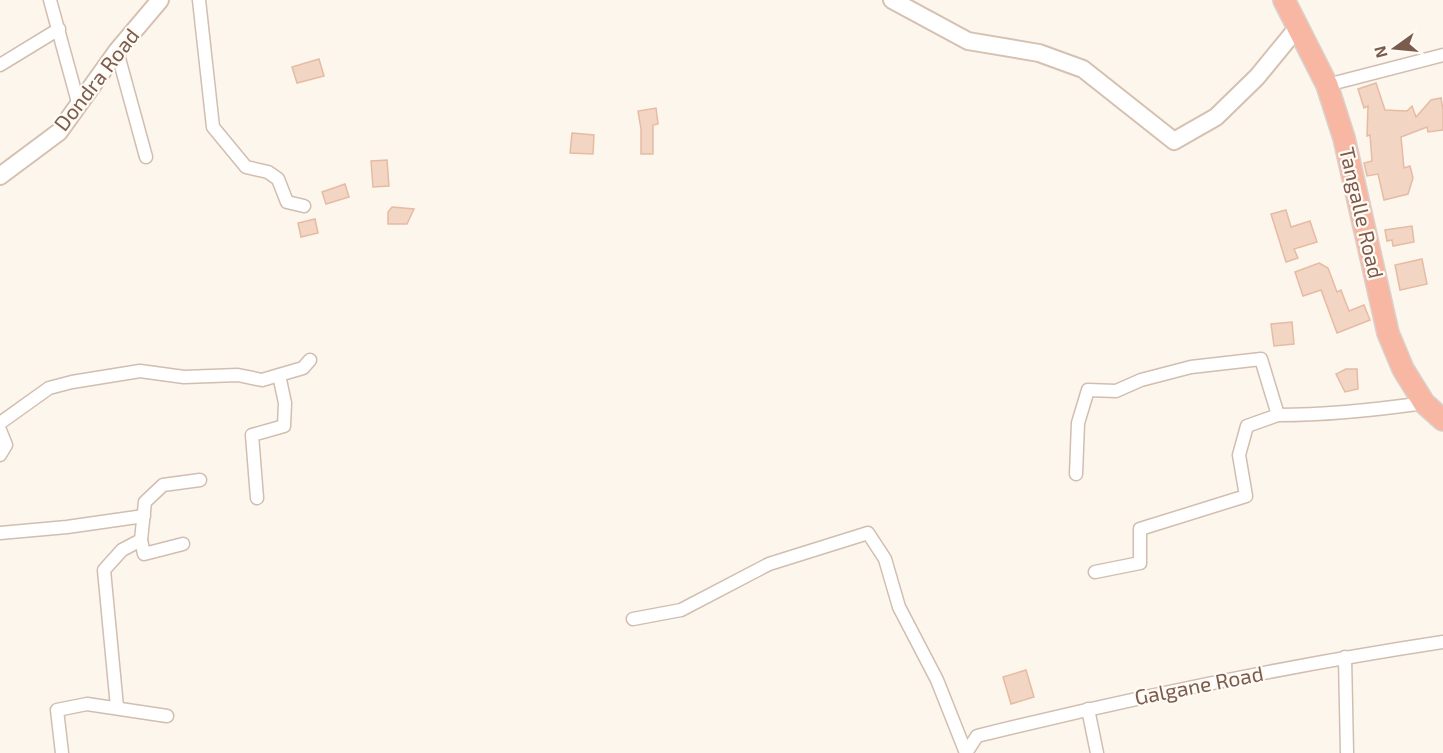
<svg xmlns="http://www.w3.org/2000/svg" width="1443" height="753" viewBox="0 0 1443 753" font-family="'Exo 2',sans-serif">
<rect width="100%" height="100%" fill="#fdf6ec"/>
<g fill="#f3d5c3" stroke="#e6bba3" stroke-width="1.5">
<path d="M319 59 324 76 297 83 292 67Z"/>
<path d="M1376 83 1385 110 1407 111 1412 106 1416 117 1431 100 1441 98 1443 110V130L1428 132 1427 127 1401 137 1404 168 1410 166 1413 178 1408 194 1384 200 1378 174 1367 176 1364 163 1372 161 1370 135 1367 136 1368 106 1364 108 1358 89Z"/>
<path d="M656 108 658 124 653 125V154H641V129L638 111Z"/>
<path d="M572 133 594 135 593 154 570 153Z"/>
<path d="M387 160 389 186 373 187 371 161Z"/>
<path d="M345 184 349 197 326 204 322 192Z"/>
<path d="M392 207 414 209 407 224H388V212Z"/>
<path d="M1286 210 1291 227 1310 221 1317 242 1294 249 1298 258 1286 262 1271 214Z"/>
<path d="M315 219 318 233 301 237 298 223Z"/>
<path d="M1412 226 1414 242 1393 246 1392 240 1387 241 1385 230Z"/>
<path d="M1422 259 1427 284 1400 290 1395 265Z"/>
<path d="M1319 263 1328 268 1337 292 1341 290 1349 311 1364 305 1370 320 1337 333 1321 290 1303 296 1295 272Z"/>
<path d="M1292 322 1294 344 1274 346 1271 324Z"/>
<path d="M1346 369H1357L1358 389 1345 392 1336 374Z"/>
<path d="M1026 670 1034 697 1011 704 1003 677Z"/>
</g>
<g fill="none" stroke-linecap="round" stroke-linejoin="round">
<defs>
<g id="street">
<path d="M50 0 79 106"/>
<path d="M199 0 213 127 246 167 268 172 278 179 287 202 304 206"/>
<path d="M117 51 146 157"/>
<path d="M0 65 59 29"/>
<path d="M1327 85 1443 55"/>
<path d="M0 423 49 388 72 382 140 371 184 377 238 375 262 380 303 368 310 360"/>
<path d="M0 430 6 445 0 455"/>
<path d="M1076 474 1078 423 1088 390 1116 391 1141 380 1191 367 1261 359 1278 415C1328 415 1375 410 1424 403"/>
<path d="M257 498 252 435 284 426 285 403 279 375"/>
<path d="M0 533 67 527 144 516"/>
<path d="M141 540 144 554 183 544"/>
<path d="M1095 572 1140 563V529L1246 496 1239 455 1247 426 1278 415"/>
<path d="M633 619 681 610 769 564 868 533 885 559 899 607 937 680 966 753"/>
<path d="M1345 657 1347 753"/>
<path d="M117 707 104 570 122 550 141 540 145 502 163 485 200 480"/>
<path d="M1088 709 1097 753"/>
<path d="M62 753 57 710 87 704 167 716"/>
<path d="M966 753 977 736C1131 698 1286 666 1443 642"/>
</g>
<g id="secondary">
<path d="M892 0 968 41 1039 53 1083 69 1174 141 1216 117 1257 77 1298 27"/>
<path d="M0 176 59 132 117 51 160 0"/>
</g>
<path id="highway" d="M1284 0 1327 85 1344 138 1388 333 1403 369 1424 403 1443 420"/>
</defs>
<use href="#street" stroke="#d1beb0" stroke-width="15"/>
<use href="#secondary" stroke="#d6c0b0" stroke-width="20"/>
<use href="#highway" stroke="#dad1cd" stroke-width="24"/>
<use href="#street" stroke="#fff" stroke-width="12"/>
<use href="#secondary" stroke="#fff" stroke-width="16"/>
<use href="#highway" stroke="#f7b7a3" stroke-width="21"/>
</g>
<g text-anchor="middle" stroke-width="4.5" stroke-linejoin="round" paint-order="stroke">
<g font-size="21" fill="#7a5c4d" stroke="#fffaf3">
<text transform="translate(97 80) rotate(-52)" y="7">Dondra Road</text>
<text transform="translate(1361 213) rotate(77)" y="7">Tangalle Road</text>
<text transform="translate(1199 686) rotate(-11)" y="7">Galgane Road</text>
</g>
</g>
<g transform="translate(1395 48) rotate(255)" stroke="#fffaf3" stroke-width="4.5" paint-order="stroke">
<path d="M0-4.5L10 22L0 15L-10 22Z" fill="#7a5c4d"/>
<text y="-9" font-size="16" font-weight="bold" text-anchor="middle" fill="#7a5c4d">N</text>
</g>
</svg>
